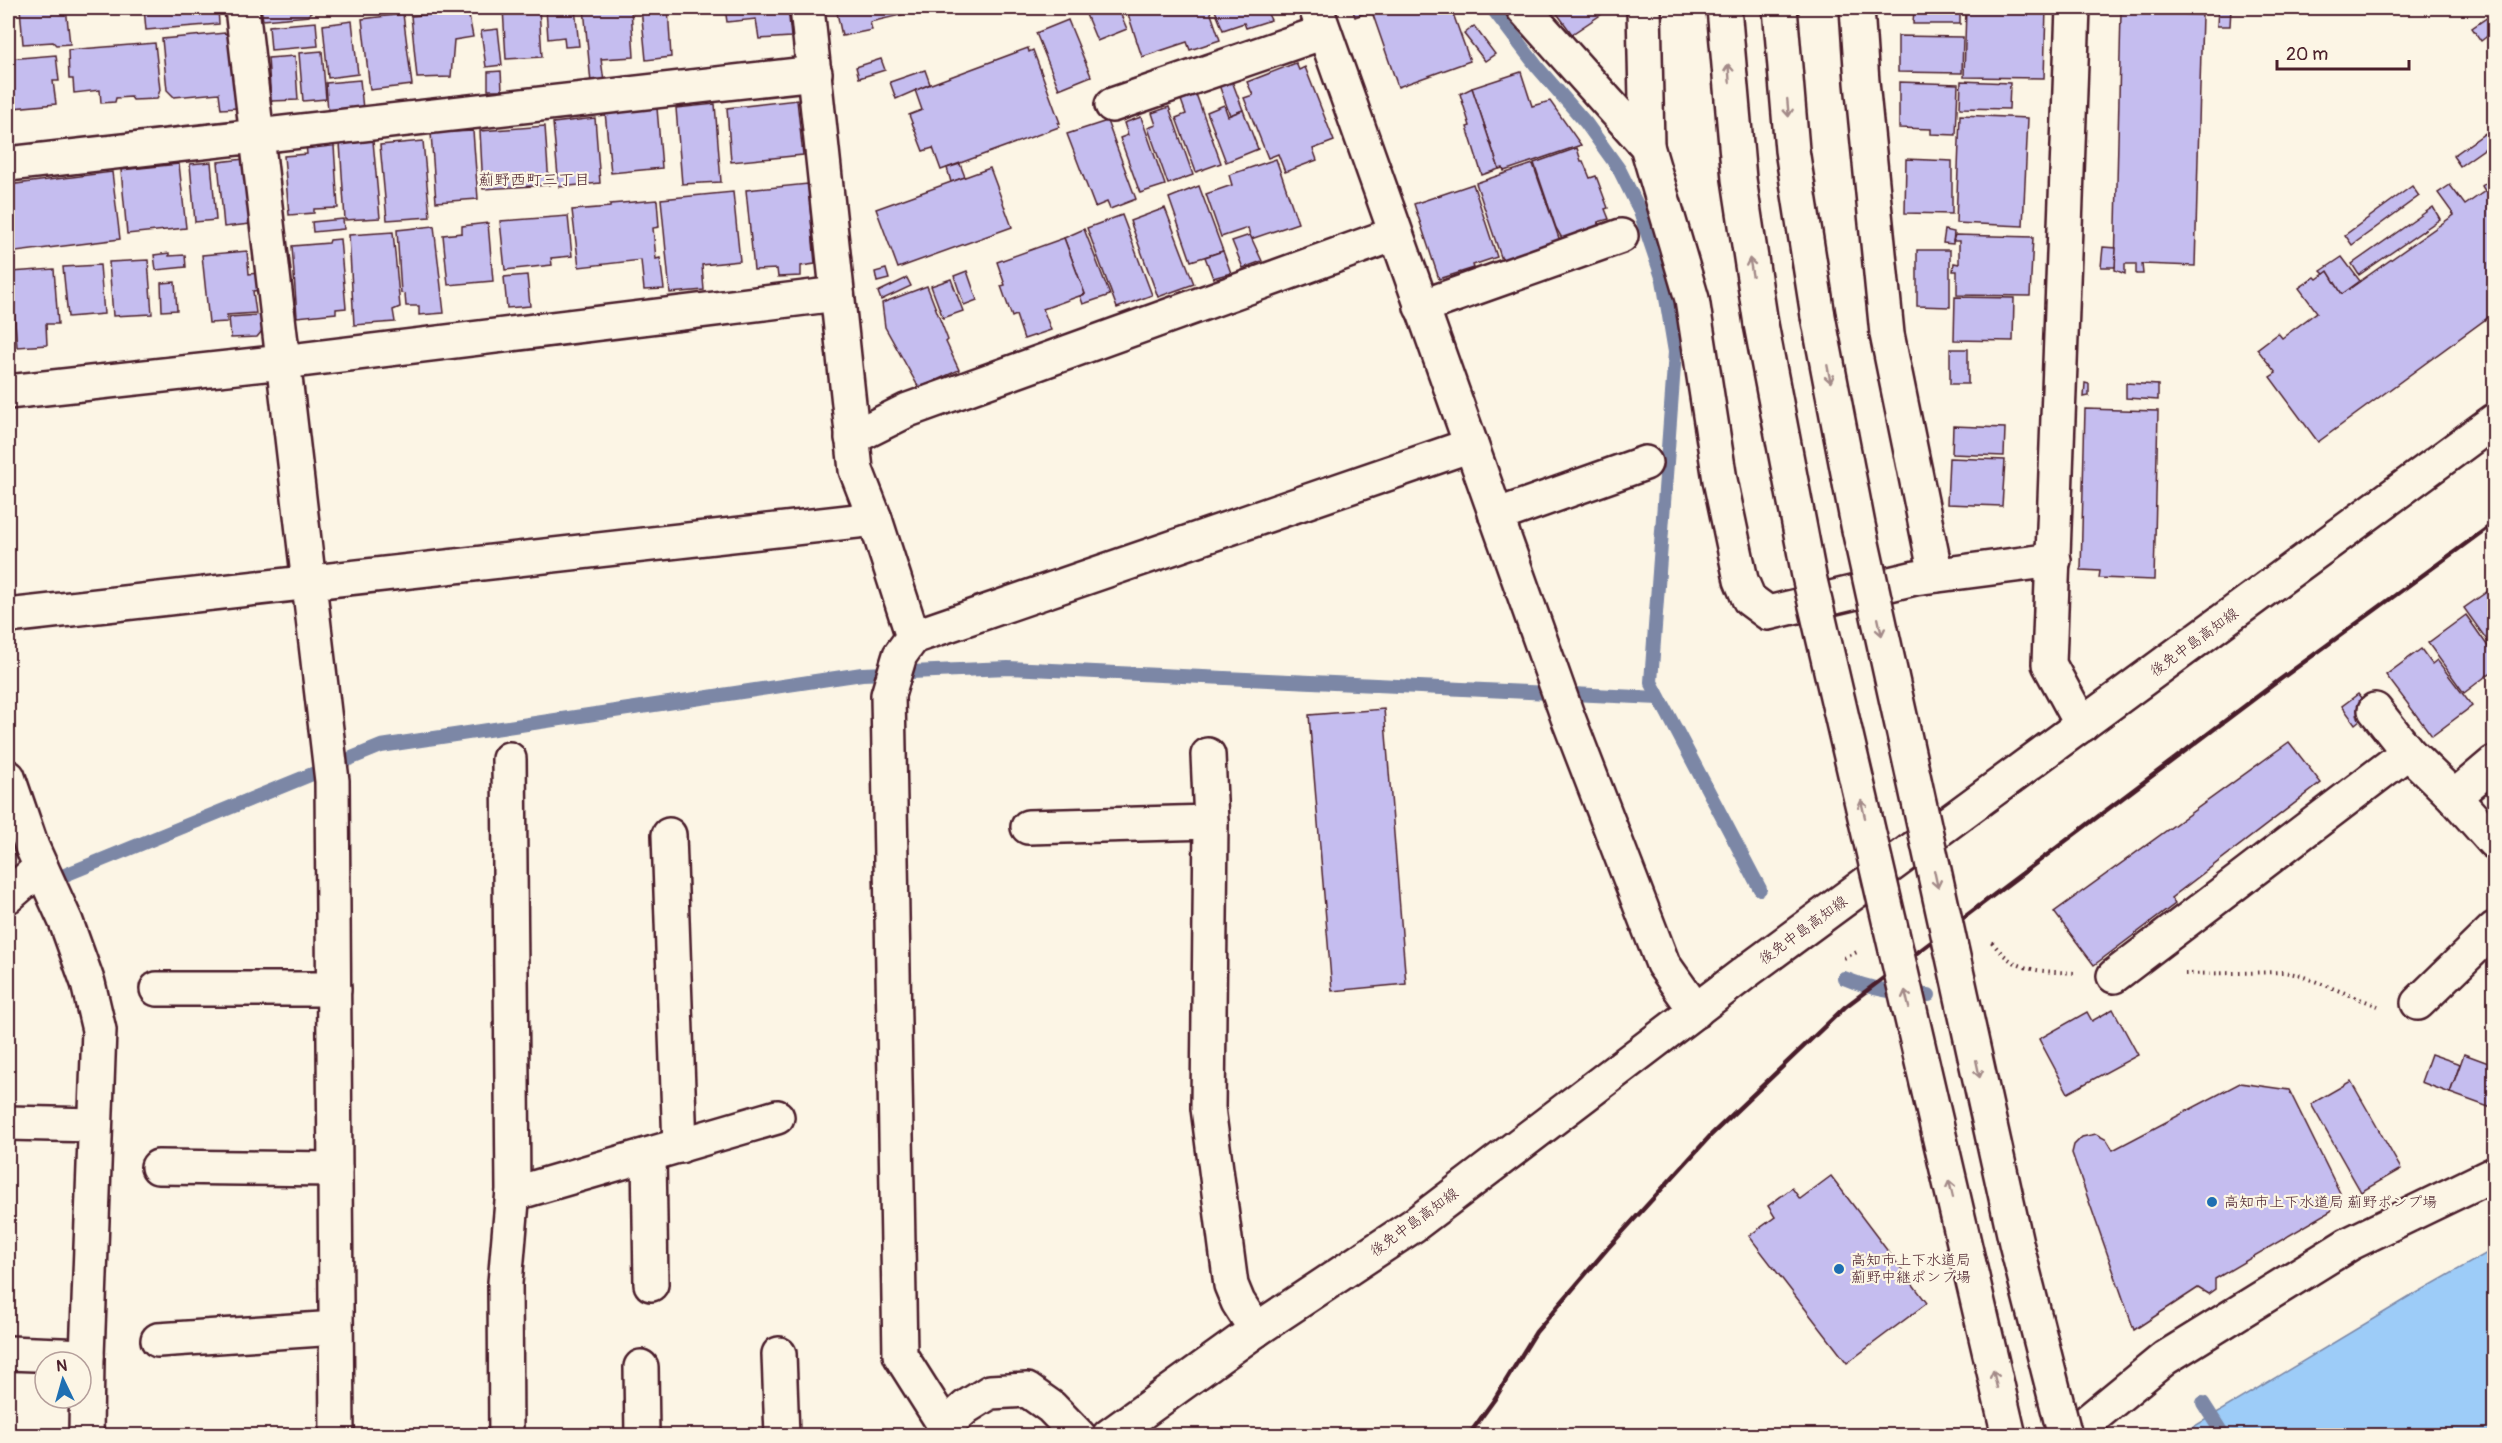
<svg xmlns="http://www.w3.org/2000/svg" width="2502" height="1443" viewBox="0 0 2502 1443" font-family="Pangolin,'Klee One',sans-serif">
<rect width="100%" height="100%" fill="#fcf5e5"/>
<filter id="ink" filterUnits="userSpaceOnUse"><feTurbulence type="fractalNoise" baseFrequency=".0167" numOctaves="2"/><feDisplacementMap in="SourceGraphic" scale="12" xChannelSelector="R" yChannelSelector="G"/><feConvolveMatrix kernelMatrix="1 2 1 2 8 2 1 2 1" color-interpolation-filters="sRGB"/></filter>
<g filter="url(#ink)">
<path fill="#9dccf8" stroke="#7c87a6" stroke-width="1.5" d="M2494 1249V1435H2180L2408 1298Z"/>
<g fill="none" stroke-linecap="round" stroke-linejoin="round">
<g stroke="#7c87a6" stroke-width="14">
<path d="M1492 8 1538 68 1586 123 1619 169 1639 209 1663 280 1675 352 1651 682 1760 889"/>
<path d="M60 877 381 746 862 674 1008 668 1659 698"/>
<path d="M1844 978C1872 990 1898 993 1929 995"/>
<path d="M2203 1403 2224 1436"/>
</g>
</g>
<g fill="#c5bdef" stroke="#4a1f2b" stroke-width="1.5">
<path d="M20 8H66L70 44 56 45 53 42 23 44Z"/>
<path d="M144 8H218L219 24 146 30Z"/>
<path d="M261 8H317L318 11 310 12 309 16 263 20Z"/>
<path d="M324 8H355L324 10Z"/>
<path d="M503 8H539L542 57 506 59Z"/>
<path d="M546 8H575L579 46 565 47 564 37 548 39Z"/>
<path d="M584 8H631L634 57 601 59 604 82 591 83Z"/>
<path d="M641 8H668L671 57 646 60Z"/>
<path d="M725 8H788L791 37 759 39 756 19 727 22Z"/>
<path d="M836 8H904L905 14 870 22 872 30 842 36Z"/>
<path d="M1096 8H1118L1127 29 1097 41 1085 12Z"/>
<path d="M1126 8H1209L1220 40 1190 50 1187 42 1142 57Z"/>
<path d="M1214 8H1286L1268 14 1271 20 1246 28 1244 23 1223 30Z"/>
<path d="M1352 8H1378L1355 17Z"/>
<path d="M1394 8H1451L1470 61 1398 87 1373 15Z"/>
<path d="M1563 8H1611L1572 34 1556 12Z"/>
<path d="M1914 8H1960V24H1913Z"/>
<path d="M1966 8H2046L2044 78 1964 77Z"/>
<path d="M2124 8H2132V12H2143V8H2153L2152 13 2202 15 2195 266 2142 264 2143 274H2136V264H2125V274L2115 270 2121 12 2123 13Z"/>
<path d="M2218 8H2231L2230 26H2217Z"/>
<path d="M468 11 473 37 454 40 451 77 417 78 411 16Z"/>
<path d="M2494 13V31L2481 41 2472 28Z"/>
<path d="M403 14 412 85 370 90 362 19Z"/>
<path d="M1068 20 1091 76 1059 89 1036 33Z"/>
<path d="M352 21 358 74 328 78 323 25Z"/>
<path d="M316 22 318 46 271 50 269 26Z"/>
<path d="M1474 26 1495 54 1485 61 1464 34Z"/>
<path d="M498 29 502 65 486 67 481 31Z"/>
<path d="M225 33 231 39 238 108 221 109 219 93 174 97 167 90 162 39Z"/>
<path d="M1898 36 1963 37 1962 73 1898 72Z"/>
<path d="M155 43 160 90 157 99 133 100 131 97 116 98 115 102 101 103 100 90 74 93 73 79H69L68 50Z"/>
<path d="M1028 48 1029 52 1033 50 1060 123H1058L1059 127 941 170 933 148 923 151 909 115 922 110 915 90Z"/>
<path d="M322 51 326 99 303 101 299 53Z"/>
<path d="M56 55 59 81H53L56 104 13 108V117L8 118V59Z"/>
<path d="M295 56 298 100 271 101 268 58Z"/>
<path d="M881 59 885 70 859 78 856 67Z"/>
<path d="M1296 63 1299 70 1305 67 1334 141 1313 149 1317 160 1285 172 1278 154 1268 158 1244 98 1253 95 1247 82Z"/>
<path d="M925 70 930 84 896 99 890 82Z"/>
<path d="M501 71 502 90H488V72Z"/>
<path d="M1521 72 1532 106 1550 101 1581 145 1504 171 1503 168 1499 169 1472 88Z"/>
<path d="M360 80 363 109 328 112 326 83Z"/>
<path d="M1232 81 1243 110 1230 115 1219 85Z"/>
<path d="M1961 81 2010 83 2009 109 1960 108Z"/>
<path d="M1899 82 1958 84 1956 135 1931 134V129L1899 128Z"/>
<path d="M1472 88 1499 169 1482 175 1467 127 1470 126 1460 94Z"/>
<path d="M1196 94 1221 163 1196 172 1176 118 1186 114 1181 100Z"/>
<path d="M797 100 803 155 731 162 727 108Z"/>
<path d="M715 104 721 182 682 184 676 108Z"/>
<path d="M1224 105 1228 116 1243 110 1258 149 1226 162 1207 112Z"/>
<path d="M1169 107 1193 175 1168 184 1148 128 1156 125 1152 113Z"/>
<path d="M657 108 662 168 611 173 605 112Z"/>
<path d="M1960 115 2028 118 2023 226 1956 223Z"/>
<path d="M1141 117 1165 185 1140 193 1120 138 1128 135 1124 123Z"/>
<path d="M595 118 600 183 559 187 553 123Z"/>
<path d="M1107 121 1136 199 1110 209 1107 202 1095 207 1067 134Z"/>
<path d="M545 126 549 185 483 189 480 131Z"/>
<path d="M2494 127V142L2460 166 2453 156Z"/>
<path d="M473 131 478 199 436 202 431 133Z"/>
<path d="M373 141 380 218 345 220 340 143Z"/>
<path d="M423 141 430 217 387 220 380 145Z"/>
<path d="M328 142 334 146 338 208 314 209V213L289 215 284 156 307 154 306 144Z"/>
<path d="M1577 148 1581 161H1583L1590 178 1596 176 1608 208 1605 209 1609 219 1598 222 1600 227 1563 240 1556 228 1534 163Z"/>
<path d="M244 159 250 224 224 227 218 162Z"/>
<path d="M1276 159 1298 223 1251 239 1248 228 1221 237 1206 194 1232 185 1229 175Z"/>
<path d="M1906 159 1952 161V214L1905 213Z"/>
<path d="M211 162 216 220 195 222 190 164Z"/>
<path d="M179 164 186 228 127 234 121 170Z"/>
<path d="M960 164 965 177 951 182 947 168Z"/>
<path d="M1533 164 1560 241 1502 260 1476 183Z"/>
<path d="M990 168 1012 227 898 268 876 209Z"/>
<path d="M112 172 120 239 8 253V185Z"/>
<path d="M2494 177V313L2318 442 2270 377 2276 373 2257 349 2278 333 2282 338 2317 312 2299 288 2315 277 2317 279 2328 271 2342 294 2454 215 2438 193 2450 185 2465 205 2485 191 2482 186Z"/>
<path d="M808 184 815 264 801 266V276L778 277 777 269 754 270 746 190Z"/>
<path d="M1473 184 1497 257 1473 265 1474 268 1439 279 1414 204Z"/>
<path d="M1199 186 1223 251 1191 261 1169 198Z"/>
<path d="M2412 186 2419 196 2352 245 2345 235Z"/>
<path d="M733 192 740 261 702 265 704 290 670 293 661 199Z"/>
<path d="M657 200 659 227 653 228 656 259 660 258 664 289 644 290 641 260 579 267 572 210 610 207V204Z"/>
<path d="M2433 207 2440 219 2359 275 2352 264Z"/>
<path d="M1165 208 1194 284 1158 297 1130 221Z"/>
<path d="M1122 215 1152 295 1117 308 1087 228Z"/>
<path d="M568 216 572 256 551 258 552 265 505 270 500 221Z"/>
<path d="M343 219 344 229 313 232 312 222Z"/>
<path d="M488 223 493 281 448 285 443 235 462 233V226Z"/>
<path d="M434 226 444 313 419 315V306H406L405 294 401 293 397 230Z"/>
<path d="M1084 229 1110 295 1083 304 1080 296 1085 294 1064 238Z"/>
<path d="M1945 230 1954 232 1953 244 1943 243Z"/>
<path d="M393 232 400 307 393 310 395 322 354 325 349 235Z"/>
<path d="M1250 235 1262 261 1243 268 1232 241Z"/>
<path d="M1955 235 2033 237 2030 296 1957 295V271H1953L1954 263 1959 264V241H1953Z"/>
<path d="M1064 238 1085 294 1043 309 1051 330 1024 339 1016 315 1012 317 1001 286 1005 285 997 262Z"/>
<path d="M340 239 346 308 336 309V313L297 317 292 246 329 243 330 240Z"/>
<path d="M2103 247 2116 248 2115 267H2101Z"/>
<path d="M1917 250H1950V307L1917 306Z"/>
<path d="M247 251 249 274 259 273 260 290 253 291 256 313 227 315V322L209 323 202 255Z"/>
<path d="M1223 251 1231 273 1213 278 1205 257Z"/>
<path d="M169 253V256L185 255 186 267 156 270 154 255Z"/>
<path d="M2342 257 2360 281 2342 294 2328 271 2324 274 2321 271Z"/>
<path d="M148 260 152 314 113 316 109 262Z"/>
<path d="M100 265 104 314 68 317 63 267Z"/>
<path d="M54 269 58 324H46L47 345 17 347 11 272Z"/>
<path d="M886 269 889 279 877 282 875 272Z"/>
<path d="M967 271 977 300 964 305 954 276Z"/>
<path d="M527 275 530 306 507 308 504 277Z"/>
<path d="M907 278 911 286 881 300 878 292Z"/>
<path d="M951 279 963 311 943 318 931 286Z"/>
<path d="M175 282 177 310 162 311 161 283Z"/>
<path d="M927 286 948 340 946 342 959 370 919 388 885 327 882 303Z"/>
<path d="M1955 297 2014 298 2013 341 1954 340Z"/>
<path d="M260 315 262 331 257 337 231 338 229 317Z"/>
<rect x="1950" y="349" width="18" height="35"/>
<path d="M2085 383 2089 384V396L2084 397Z"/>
<path d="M2126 383 2158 385V400L2126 398Z"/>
<path d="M2085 409 2158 411 2154 580 2099 578 2100 571 2081 570Z"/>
<path d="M1953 426 2005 428 2004 456 1952 454Z"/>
<path d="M1949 458 2005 460 2002 506 1947 504Z"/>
<path d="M2491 589 2494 593V650L2464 608Z"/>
<path d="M2466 615 2494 655V670L2464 693 2428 643Z"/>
<path d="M2421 649 2432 664 2437 660 2472 706 2432 736 2386 675Z"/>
<path d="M2358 694 2371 711 2355 724 2342 706Z"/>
<path d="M1384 709 1406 984 1332 991 1309 715Z"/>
<path d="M2289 742 2321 783 2171 898 2175 904 2094 965 2054 912Z"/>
<path d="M2113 1009 2138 1055 2068 1093 2039 1039 2087 1012 2092 1021Z"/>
<path d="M2431 1054 2460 1064 2450 1093 2421 1082Z"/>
<path d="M2464 1054 2494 1065V1109L2450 1093Z"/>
<path d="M2351 1081 2401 1169 2361 1192 2311 1104Z"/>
<path d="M2240 1083 2289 1090 2340 1193 2331 1211 2215 1279V1289L2208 1294 2198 1288 2134 1330 2072 1153 2074 1145 2082 1137 2096 1134 2107 1140 2113 1150Z"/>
<path d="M1831 1176 1927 1303 1847 1363 1749 1236 1775 1217 1768 1206 1792 1188 1800 1199Z"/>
</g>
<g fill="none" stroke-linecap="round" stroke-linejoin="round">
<defs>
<g id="street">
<path d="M242 8 332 781 337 1436"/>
<path d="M807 8 856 470 875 519 913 637 900 655 888 695 900 1355 945 1426"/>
<path d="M1316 8 1567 715 1663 964 1696 1011"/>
<path d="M1523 8 1647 146 1692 299 1720 480 1741 580 1749 599 1768 613 1915 578 2054 560"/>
<path d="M1644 8 1647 146"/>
<path d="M1857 8 1862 82 1887 334 1936 575"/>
<path d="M2073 8 2049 664 2082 725"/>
<path d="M1112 105 1324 32"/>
<path d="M8 164 815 73"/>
<path d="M1421 307 1621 236"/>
<path d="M8 392 283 362 837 294"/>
<path d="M852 438 908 410 1395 234"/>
<path d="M1496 516 1645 463"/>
<path d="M8 616 875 519"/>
<path d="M913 637 1471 445"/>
<path d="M2375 710 2408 752"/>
<path d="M1208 755 1211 822 1208 1108 1231 1285 1238 1302 1256 1330"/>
<path d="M8 777 32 847 66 922 88 983 99 1030 87 1356 86 1436"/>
<path d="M2454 797 2494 763"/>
<path d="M1028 827 1211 822"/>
<path d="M669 835 680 1146"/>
<path d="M8 896 41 867"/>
<path d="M2114 976 2408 752 2454 797 2494 842"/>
<path d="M157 989H334"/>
<path d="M2418 1003 2494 929"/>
<path d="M8 1123 95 1125"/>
<path d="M649 1155 651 1284"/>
<path d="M158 1167 335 1169"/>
<path d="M513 1194 777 1117"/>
<path d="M158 1340 336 1328"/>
<path d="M8 1353 87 1356"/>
<path d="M779 1354 782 1436"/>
<path d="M641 1367 642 1436"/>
<path d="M506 1436 505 1283 513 1190 509 759"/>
<path d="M940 1436 945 1426 966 1407 990 1392 1027 1390 1051 1407 1079 1436"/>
<path d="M2070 1436 2165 1358 2349 1244 2494 1174"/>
</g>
<g id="secondary">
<path d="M1724 8 1739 179 1761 324"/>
<path d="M1780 8 1792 150 1818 316"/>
<path d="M1109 1436 1256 1330 1414 1225 1750 969 2494 421"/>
</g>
</defs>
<use href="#street" stroke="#4a1f2b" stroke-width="38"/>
<use href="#secondary" stroke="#4a1f2b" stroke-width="38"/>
<g stroke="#4a1f2b" stroke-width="4" stroke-dasharray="1.5 4.5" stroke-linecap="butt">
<path d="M1992 942C2015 973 2040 971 2076 973"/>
<path d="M1844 958 1857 952"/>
<path d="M2185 974 2284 972 2299 975 2378 1006"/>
</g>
<use href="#street" stroke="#fcf5e5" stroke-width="33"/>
<use href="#secondary" stroke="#fcf5e5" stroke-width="33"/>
<path stroke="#4a1f2b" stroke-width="4.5" d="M1468 1436 1494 1400 1536 1332 1607 1249 1711 1135 1845 1007 2278 681 2494 523"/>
<defs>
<g id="secondary-bridge">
<path d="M1818 316 1858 525 2016 1243 2065 1436"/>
<path d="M1761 324 1809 576 2009 1436"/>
</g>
</defs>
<use href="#secondary-bridge" stroke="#4a1f2b" stroke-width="38" stroke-linecap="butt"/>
<use href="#secondary-bridge" stroke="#fcf5e5" stroke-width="33"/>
</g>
<defs><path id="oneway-shaft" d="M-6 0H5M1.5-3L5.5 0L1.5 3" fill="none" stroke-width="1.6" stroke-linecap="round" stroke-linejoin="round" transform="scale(1.5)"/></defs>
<g stroke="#a38a88">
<use href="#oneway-shaft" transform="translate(1729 73) rotate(-94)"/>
<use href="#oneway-shaft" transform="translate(1788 108) rotate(85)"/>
<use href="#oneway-shaft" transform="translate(1751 267) rotate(-100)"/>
<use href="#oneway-shaft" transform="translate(1829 374) rotate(79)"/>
<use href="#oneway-shaft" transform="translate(1880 627) rotate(78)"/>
<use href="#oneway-shaft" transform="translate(1863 809) rotate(-103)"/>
<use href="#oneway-shaft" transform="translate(1936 879) rotate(78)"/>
<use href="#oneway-shaft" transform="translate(1907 999) rotate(-103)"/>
<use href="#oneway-shaft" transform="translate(1978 1069) rotate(78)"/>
<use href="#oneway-shaft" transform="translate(1951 1189) rotate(-103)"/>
<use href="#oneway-shaft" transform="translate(1995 1379) rotate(-103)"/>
</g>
</g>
<g fill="#1f6fb2" stroke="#fcf5e5" stroke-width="2">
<circle cx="2212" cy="1202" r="6"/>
<circle cx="1839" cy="1269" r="6"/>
</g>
<g text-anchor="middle" stroke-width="4.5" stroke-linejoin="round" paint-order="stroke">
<g font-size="15" fill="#4a1f2b" stroke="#fcf5e5">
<text transform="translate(2194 642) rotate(-36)" y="5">後免中島高知線</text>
<text transform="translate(1803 930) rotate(-36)" y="5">後免中島高知線</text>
<text transform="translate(1414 1222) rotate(-36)" y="5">後免中島高知線</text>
</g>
<g font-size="15" fill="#4a1f2b" stroke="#fcf5e5" text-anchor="start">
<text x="2224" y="1207">高知市上下水道局 薊野ポンプ場</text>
<text x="1851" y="1265">高知市上下水道局<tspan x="1851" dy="17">薊野中継ポンプ場</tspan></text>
</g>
<g font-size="16" fill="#4a1f2b" stroke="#fcf5e5">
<text x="534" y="185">薊野西町三丁目</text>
</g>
</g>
<rect width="2502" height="1443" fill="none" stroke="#fcf5e5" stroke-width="30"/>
<rect x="15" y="15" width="2472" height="1413" fill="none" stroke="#4a1f2b" stroke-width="2" filter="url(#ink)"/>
<g transform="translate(63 1380) rotate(355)"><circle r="28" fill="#fcf5e5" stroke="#b59f9b" stroke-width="1.5"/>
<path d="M0-4.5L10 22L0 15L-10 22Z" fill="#1f6fb2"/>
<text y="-9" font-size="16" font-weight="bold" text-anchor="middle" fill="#4a1f2b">N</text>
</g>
<path d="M2277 60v9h132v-9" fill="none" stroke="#4a1f2b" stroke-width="3"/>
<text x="2286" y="60" font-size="18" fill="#4a1f2b" stroke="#fcf5e5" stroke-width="4.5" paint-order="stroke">20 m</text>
</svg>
